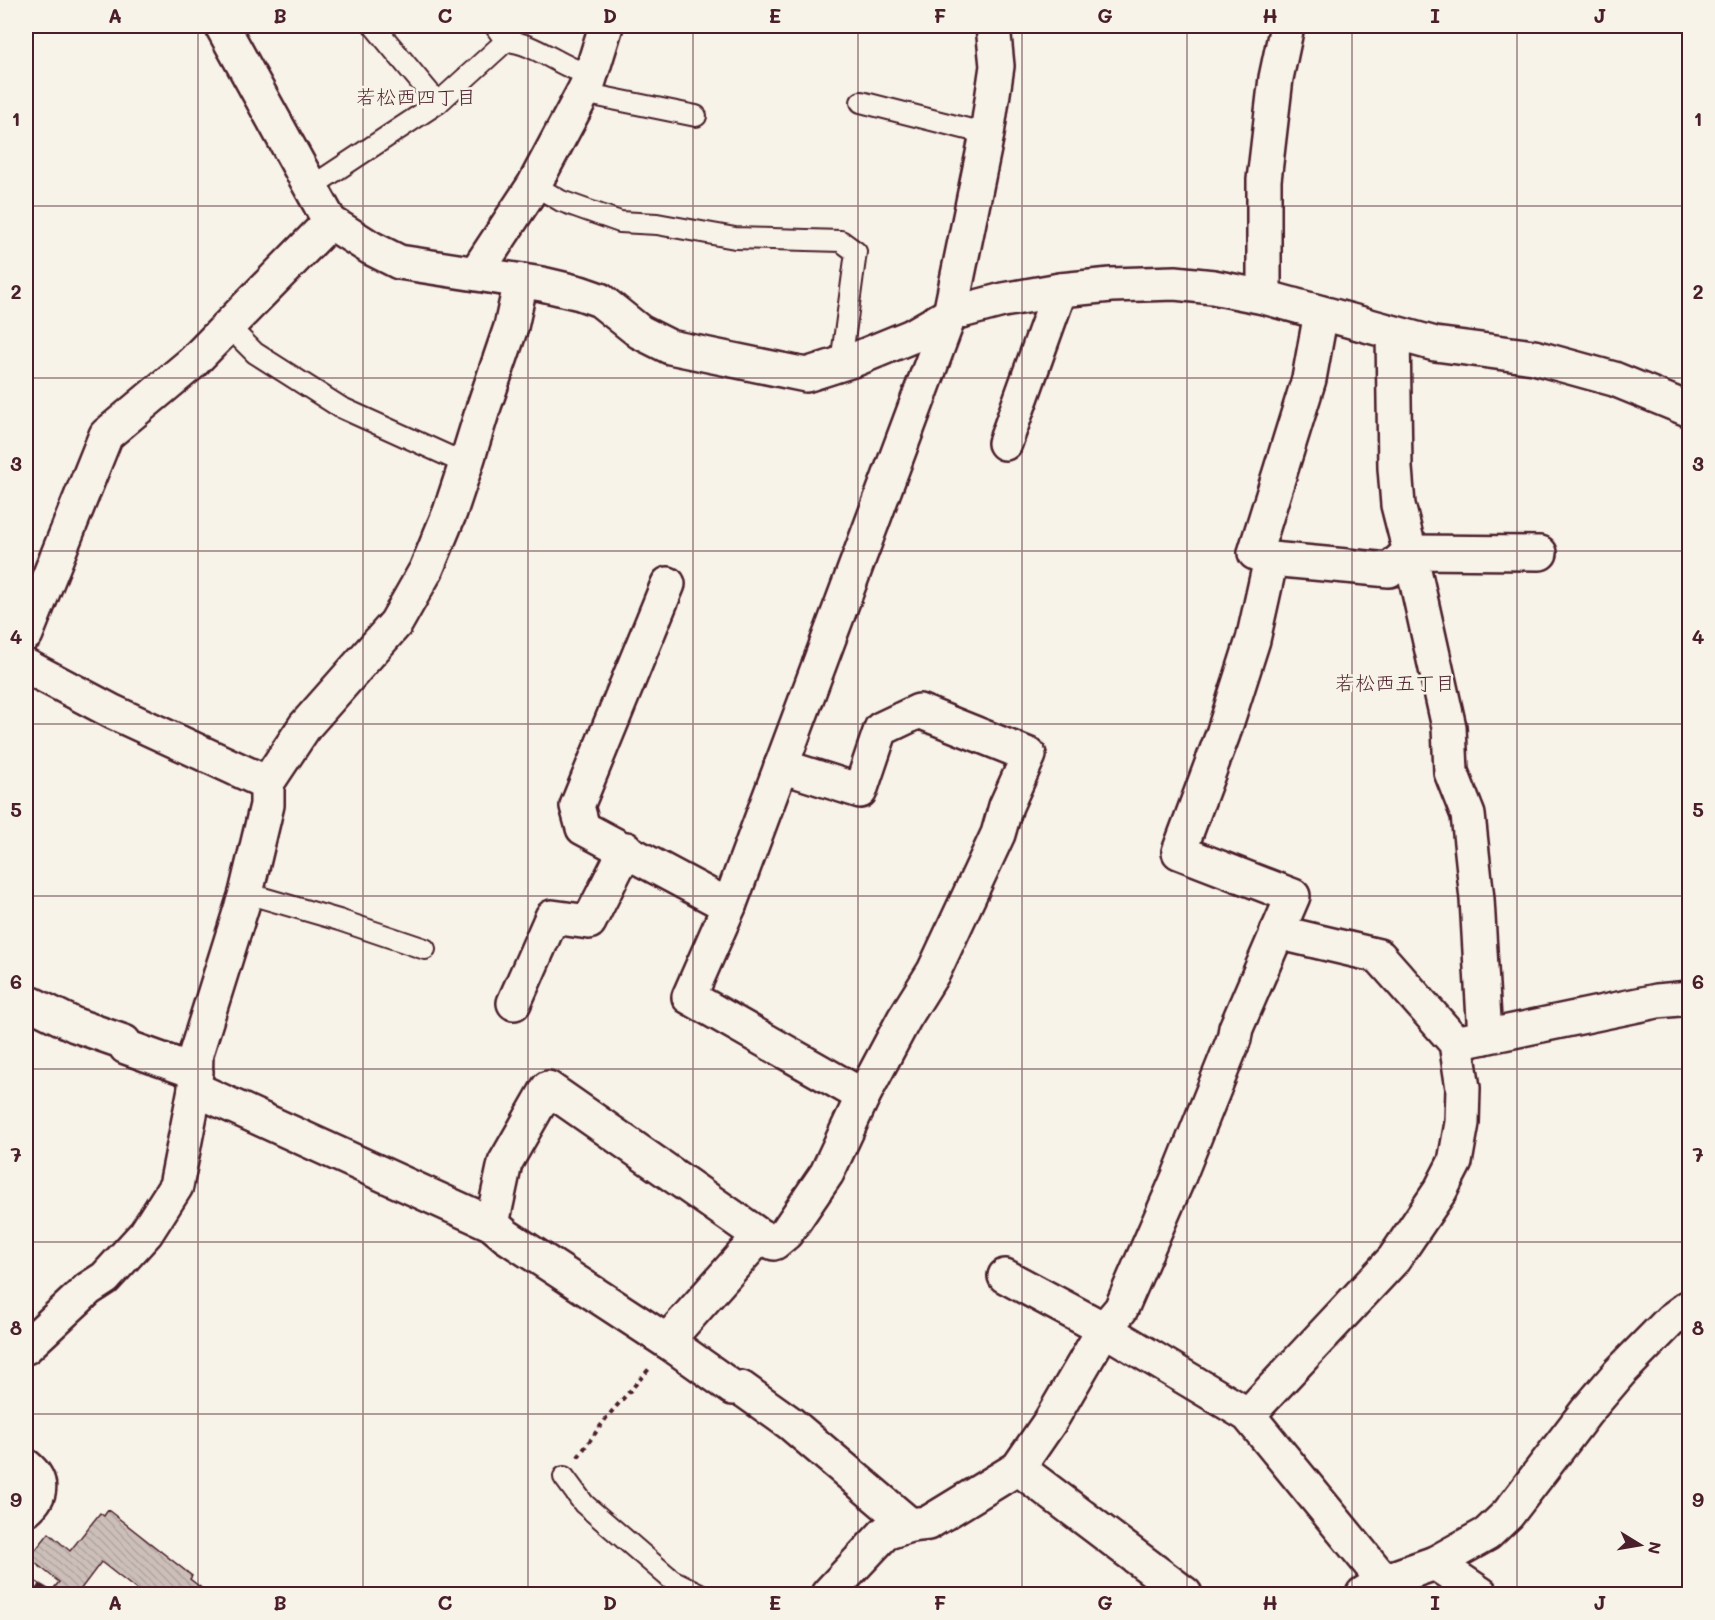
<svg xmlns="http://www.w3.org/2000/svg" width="1715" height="1620" viewBox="0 0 1715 1620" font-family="Mali,'Klee One',sans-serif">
<defs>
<pattern id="building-back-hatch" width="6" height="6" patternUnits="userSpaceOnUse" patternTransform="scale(1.5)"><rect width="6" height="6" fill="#ccbfb9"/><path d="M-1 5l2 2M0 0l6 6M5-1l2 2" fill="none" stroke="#b1a49f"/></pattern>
</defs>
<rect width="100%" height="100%" fill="#f7f3e8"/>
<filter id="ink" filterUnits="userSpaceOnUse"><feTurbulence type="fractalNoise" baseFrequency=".0167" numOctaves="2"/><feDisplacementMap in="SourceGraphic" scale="12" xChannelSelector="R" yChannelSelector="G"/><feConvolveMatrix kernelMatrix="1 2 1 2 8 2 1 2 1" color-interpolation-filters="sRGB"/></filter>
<g filter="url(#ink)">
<path fill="url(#building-back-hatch)" stroke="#4a1f2b" stroke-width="1.5" d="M108 1510 192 1576 190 1579 209 1594H142L101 1562 77 1594H49L59 1582 29 1558 49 1533 70 1551 100 1513 104 1516Z"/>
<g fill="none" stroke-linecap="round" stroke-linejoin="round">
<defs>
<g id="service">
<path d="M374 26 438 103"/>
<path d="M506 41C537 43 561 69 591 74"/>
<path d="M583 93 696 116"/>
<path d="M861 102 987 134"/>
<path d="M534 185 561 201 620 222 657 224 735 238 841 241 856 252 841 363"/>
<path d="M311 187 438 103 506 41 495 26"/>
<path d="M228 326 255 353 340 407 466 464"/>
<path d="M246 893 339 920 425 949"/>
<path d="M564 1477 584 1504 672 1580 700 1594"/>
</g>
<g id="minor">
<path d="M222 26 330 222 371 248 399 262 542 284 580 293 600 300 640 332 670 347 806 375 856 359 912 336 950 314 1003 300 1060 290 1111 285 1175 283 1213 287 1264 297 1435 344 1534 357 1614 379 1690 410"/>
<path d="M476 273 534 185 583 93 589 81 606 26"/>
<path d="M1264 297V180L1276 78 1287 26"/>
<path d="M1393 333 1395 468 1398 505 1410 552 1449 727 1451 772 1468 815 1477 899 1485 1037"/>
<path d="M1005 443 1060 290"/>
<path d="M1271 559 1389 570 1410 552 1540 553"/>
<path d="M668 584 577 806 583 828 729 906"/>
<path d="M26 634 106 435 192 363 330 222"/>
<path d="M26 666 113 712 267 783"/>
<path d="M26 1001 75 1025 124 1042 126 1047 196 1072"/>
<path d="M514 1003 552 917 589 922 626 849"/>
<path d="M1465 1041 1657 1001 1690 998"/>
<path d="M195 1089 492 1224 506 1236 671 1344 733 1388H741L790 1423 910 1525"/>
<path d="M863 1096 689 997 729 906 950 314 987 134 997 66 993 26"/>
<path d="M492 1224 505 1163 548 1088 760 1236 667 1341"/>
<path d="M760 1236 774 1243 786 1233 827 1173 863 1096 904 1019 934 971 998 834 1006 806 1029 755 919 711 881 729 860 791 781 766"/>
<path d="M1005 1276 1104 1329 1248 1415 1384 1581"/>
<path d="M26 1347 88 1289 105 1278 146 1233 176 1186 195 1089 196 1053 246 893 267 805V783L305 726 396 623 426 570 450 512 466 464 483 409 511 327 521 281"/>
<path d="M1248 1415 1394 1259 1440 1191 1455 1162 1462 1123 1463 1088 1456 1043 1379 956 1277 932"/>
<path d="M26 1466C43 1480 43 1495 26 1509"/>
<path d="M1018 1468 1185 1594"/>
<path d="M1435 1563 1481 1594"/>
<path d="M828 1594 885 1533 910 1525 928 1523 1018 1468 1051 1420 1104 1329 1121 1309 1179 1176 1234 1039 1236 1028 1293 896 1179 852 1223 734 1253 640 1271 559 1255 553 1309 379 1321 313"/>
<path d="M1363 1594 1384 1581 1435 1563 1487 1534 1508 1514 1586 1412 1620 1372 1671 1320 1690 1306"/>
</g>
</defs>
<use href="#service" stroke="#4a1f2b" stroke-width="24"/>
<use href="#minor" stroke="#4a1f2b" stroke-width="38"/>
<path stroke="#4a1f2b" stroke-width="4" stroke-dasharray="4.5 4.5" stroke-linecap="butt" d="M578 1457 607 1417 649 1369"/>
<use href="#service" stroke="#f7f3e8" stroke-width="20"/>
<use href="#minor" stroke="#f7f3e8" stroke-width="33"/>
<defs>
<path id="rail" d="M26 1579 51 1594"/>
</defs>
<use href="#rail" stroke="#4a1f2b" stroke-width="7"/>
<use href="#rail" stroke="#f7f3e8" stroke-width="4.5" stroke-dasharray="14" stroke-linecap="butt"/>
</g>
</g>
<path fill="none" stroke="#4a1f2b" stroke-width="1.5" stroke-opacity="0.55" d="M198 26V1594M363 26V1594M528 26V1594M693 26V1594M858 26V1594M1022 26V1594M1187 26V1594M1352 26V1594M1517 26V1594M26 206H1690M26 378H1690M26 551H1690M26 724H1690M26 896H1690M26 1069H1690M26 1242H1690M26 1414H1690"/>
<g text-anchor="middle" stroke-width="5" stroke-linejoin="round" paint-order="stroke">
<g font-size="20" fill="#4a1f2b" stroke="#f7f3e8">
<text x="416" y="104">若松西四丁目</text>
<text x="1395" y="690">若松西五丁目</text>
</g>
</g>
<rect width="1715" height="1620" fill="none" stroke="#f7f3e8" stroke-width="66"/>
<g transform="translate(1640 1545) rotate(101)" stroke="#f7f3e8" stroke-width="4.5" paint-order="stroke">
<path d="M0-4.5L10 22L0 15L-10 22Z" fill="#4a1f2b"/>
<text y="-9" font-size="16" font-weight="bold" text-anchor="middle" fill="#4a1f2b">N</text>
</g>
<rect x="33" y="33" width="1649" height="1554" fill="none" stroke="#4a1f2b" stroke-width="2"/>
<g font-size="20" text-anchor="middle" font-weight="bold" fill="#4a1f2b">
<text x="115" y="23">A</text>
<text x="280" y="23">B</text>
<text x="445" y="23">C</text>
<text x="610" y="23">D</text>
<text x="775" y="23">E</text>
<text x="940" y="23">F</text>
<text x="1105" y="23">G</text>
<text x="1270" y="23">H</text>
<text x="1435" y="23">I</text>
<text x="1600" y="23">J</text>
<text x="16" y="126">1</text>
<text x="1698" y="126">1</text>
<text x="16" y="299">2</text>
<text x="1698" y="299">2</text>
<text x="16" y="471">3</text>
<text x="1698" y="471">3</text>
<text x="16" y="644">4</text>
<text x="1698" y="644">4</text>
<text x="16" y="817">5</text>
<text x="1698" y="817">5</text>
<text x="16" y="989">6</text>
<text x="1698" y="989">6</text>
<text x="16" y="1162">7</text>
<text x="1698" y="1162">7</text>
<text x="16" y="1335">8</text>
<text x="1698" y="1335">8</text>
<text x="16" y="1507">9</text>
<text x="1698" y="1507">9</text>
<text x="115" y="1610">A</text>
<text x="280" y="1610">B</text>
<text x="445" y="1610">C</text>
<text x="610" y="1610">D</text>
<text x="775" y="1610">E</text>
<text x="940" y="1610">F</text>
<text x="1105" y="1610">G</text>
<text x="1270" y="1610">H</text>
<text x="1435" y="1610">I</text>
<text x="1600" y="1610">J</text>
</g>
</svg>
